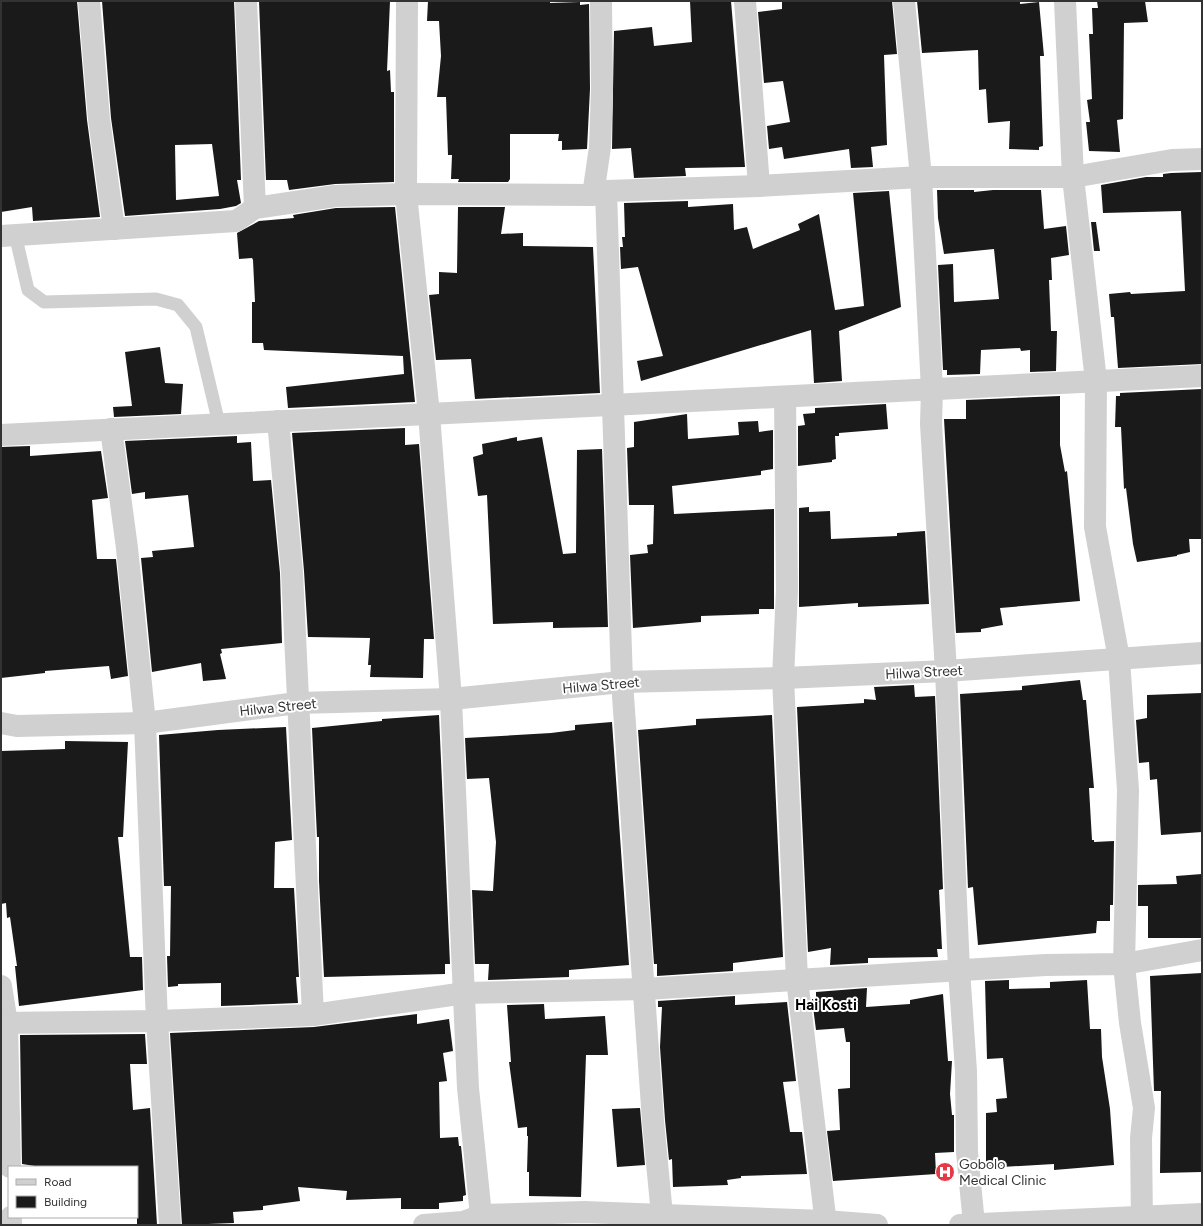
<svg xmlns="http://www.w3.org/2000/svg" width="1203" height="1226" viewBox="0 0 1203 1226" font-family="Figtree,sans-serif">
<rect width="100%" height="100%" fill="#fff"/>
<g fill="#1a1a1a" fill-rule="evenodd">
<path d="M1 1H77L87 120 100 217 33 221 32 207 1 212Z"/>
<path d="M102 1H234L241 180H237L241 203 236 206 220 209 125 216 111 118ZM212 144 219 196 176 200 175 145Z"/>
<path d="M259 1H390L387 71 390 70 391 92H394V182L335 184 289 190 287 180H266Z"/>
<path d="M428 1H550V3L580 2V5L589 4 590 89 587 149 562 150V141H558L559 134H510V179L508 182H458L459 179H451L452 155H448L446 97H437L441 56 439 21H427Z"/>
<path d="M690 1H731L745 167 685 168 686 176 634 178 631 148 612 149 614 31 652 27 654 46 692 42Z"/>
<path d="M782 1H892L897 54 884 55 887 145 871 147 873 167 851 168 849 149 784 159 782 147 769 149 767 126 790 122 783 81 764 83 758 12 782 9Z"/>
<path d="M917 1H1020V4L1039 2 1044 56H1040L1043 146 1039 147V150L1009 149 1010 121 988 123 986 89 979 90 978 50 922 53Z"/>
<path d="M1097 1H1145L1148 22 1124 23 1123 119 1117 120 1120 152 1089 151 1086 122H1090L1087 100 1092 99 1089 34H1093L1092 8H1098Z"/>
<path d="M1202 172V364L1118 368 1114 317H1111L1109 294 1130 292 1131 294 1185 291 1181 211 1103 213 1101 185 1146 177H1163V174L1171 173Z"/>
<path d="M937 190H974V192L993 190H1041L1044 229 1066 226 1069 255 1051 258 1052 280H1049L1051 331H1057L1056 371 1030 372V350L1021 351 1020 348 981 350 980 374 947 375V370H943L938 265 953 264 954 302 999 299 994 249 944 254 938 218Z"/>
<path d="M889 191 901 307 839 331 842 381 814 383 811 330 641 381 637 361 663 356 638 267 621 269 620 247H623L622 237H625L624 203 688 201V207L733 204 734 230 747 227 753 249 800 230 798 224 819 214 835 310 864 306 853 193Z"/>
<path d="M395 207 415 402 288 408 286 387 404 374 403 356 264 350 263 343H252V302H255L253 260 252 258 239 259 237 233 259 221 294 218 293 215 336 208Z"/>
<path d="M458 207H505L501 234 523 233V246L593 247 600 393 475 399 471 359 436 360 429 295 439 294V272L457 273Z"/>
<path d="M1091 222H1096L1100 251H1094Z"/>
<path d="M160 347 165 383 183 384 181 414 114 417 113 407 132 406 125 352Z"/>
<path d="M1202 389V539H1189L1190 552 1177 555V556L1137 562 1133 544 1126 488 1124 489 1121 427H1115L1116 396H1120V393Z"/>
<path d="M1060 396V445L1065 472 1067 471 1080 601 1000 608 1003 625 981 629V632L956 633 944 419H966V400Z"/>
<path d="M886 404 888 429 839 433V436H835L836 459 832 460V462L798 466V426L805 425 803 414 815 413V408Z"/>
<path d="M687 414 688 439 739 435 738 422 758 421 759 432 773 430V469L761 471V475L672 486 674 514 774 509V609H759V614L701 616V622L633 628 630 555 648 553 647 545 653 544 654 505H629L627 448 634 447V422Z"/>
<path d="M405 428V445L419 444 434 639H424L423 678 370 677 371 665H368L370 638 308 637 304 571 292 433Z"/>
<path d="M237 436V443L251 442 253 481 271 480 280 573 282 643 221 649 222 653 220 654 226 679 203 681 201 663 152 672 141 558 153 557 152 551 194 547 188 495 145 499V492L132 494 125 441Z"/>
<path d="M517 437V441L542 437 563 554 576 553 577 450 602 449 608 627 553 628V622L493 624 487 495 478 496 473 457 483 454 482 444Z"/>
<path d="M30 446V456L101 451 108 498 92 500 97 559H116L128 676 111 679 109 666 45 671V673L1 678V447Z"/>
<path d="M809 507V512L830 511 831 539 897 536V533L925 531 929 604 858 607V603L799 607V508Z"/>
<path d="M1080 680 1083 700H1086L1094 788H1089L1092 840H1094V842L1114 841 1113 905H1110V921H1097L1096 933 978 945 973 887 968 888 960 694 1022 690V686Z"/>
<path d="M914 685 915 697 935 696 943 889 939 890 942 949H937L938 957 868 958V963L830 965 831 948 808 952 797 707 864 703V699L876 700 874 687Z"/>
<path d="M1202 693V832L1161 835 1157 779 1150 780 1149 762 1139 763 1136 720 1147 718V695Z"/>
<path d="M439 715 450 964H445V974L324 977 319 881V837H317L312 728 382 721V719Z"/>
<path d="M772 715 783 957 733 963V971L657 976V964H654L638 730 696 725V719Z"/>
<path d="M612 722 629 965 569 970V977L488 980 489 964H475L472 890 493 891 496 842 489 778 467 779 465 738 551 733 575 730V725Z"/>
<path d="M286 727 292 840 275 842 274 888H294L299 977H296L298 1003 221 1006V983L178 984V986L168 987 167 956H170L171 886H164L159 735 218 730Z"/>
<path d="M65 741 128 742 123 837H118L130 957H142L143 990 19 1006 15 966H17L10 917 7 918 6 903 1 904V751L65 749Z"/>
<path d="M1202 874V938H1148V906H1138V885L1177 884 1176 876Z"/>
<path d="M1202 973V1172L1160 1173 1161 1091H1154L1150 976Z"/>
<path d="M1009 980V989L1050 988V982L1087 980 1090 1029H1101L1102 1057 1110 1109 1114 1165 1054 1170V1164L986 1168V1113L997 1112 996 1099 1007 1098 1003 1058 987 1059 985 981Z"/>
<path d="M867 988 866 1007 910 1004V1000L943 994 948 1061H952L950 1094 952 1115H954V1152L935 1153 936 1174 833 1181 827 1131 840 1130 838 1089 850 1088V1042H846L844 1028 816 1030 812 999H816V992Z"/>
<path d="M735 996V1005L787 1002 796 1081 783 1082 790 1132H802L807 1174 741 1176V1178L727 1180 728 1185 673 1187 672 1159 669 1160 665 1120 660 1047 662 1007H658V1001Z"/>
<path d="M544 1004 545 1019 605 1016 608 1055H586L581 1197 529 1196V1172H527L528 1136H527V1127L518 1128 509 1062H511L507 1005Z"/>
<path d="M417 1014V1024L449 1019 453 1051 443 1053 447 1081 439 1082 440 1138 458 1137 459 1146H461L466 1195 463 1196V1201L439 1203V1209H401V1198L346 1200 347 1191 298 1187 300 1201 263 1206V1210L233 1212 234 1223 182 1225 170 1033 314 1027Z"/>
<path d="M145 1034 147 1064H130L133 1110 150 1108 157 1225H137V1167H41L22 1164 20 1035Z"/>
<path d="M640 1108 645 1165 617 1167 612 1109Z"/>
</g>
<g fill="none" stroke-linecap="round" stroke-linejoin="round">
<path stroke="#d0d0d0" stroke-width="13" d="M15 234 28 290 44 302 156 299 178 305 196 327 219 424"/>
<g stroke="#d0d0d0" stroke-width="22">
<path d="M89 1 99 119 114 229"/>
<path d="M246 1 255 208"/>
<path d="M407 1 406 194 429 414 451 699 468 1088 482 1225"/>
<path d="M745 1 759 186"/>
<path d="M904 1 921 177 932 390 931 424 946 671 959 970 966 1071 967 1152 974 1224"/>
<path d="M1065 1 1073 177 1096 381 1095 527 1119 659 1128 790 1124 964 1130 1023 1144 1108 1141 1138 1142 1225"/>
<path d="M606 191 622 682 653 1121 662 1215"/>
<path d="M593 195 600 147 602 89 601 1"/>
<path d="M1 236 236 221 255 208 335 196 406 194 593 195 606 191 759 186 921 177H1073L1172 160 1202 159"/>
<path d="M785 397 787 590 783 678 797 979 826 1225"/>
<path d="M278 421 292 572 313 1015"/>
<path d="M111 429 127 548 145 723 157 1021 170 1225"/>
<path d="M1 435 1202 376"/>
<path d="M1 723 17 726 145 723 297 703 451 699 622 682 783 678 946 671 1202 653"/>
<path d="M1 986 7 1023 10 1167"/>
<path d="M1 1023 157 1021 313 1015 465 993 645 989 1046 965 1124 964 1202 950"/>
<path d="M11 1217V1225"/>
<path d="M424 1225 463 1222 482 1215 584 1212 825 1221 877 1225"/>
<path d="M960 1225 1202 1214"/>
</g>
</g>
<defs>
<symbol id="hospital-disc" viewBox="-11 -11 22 22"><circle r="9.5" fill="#e63946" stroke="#fff"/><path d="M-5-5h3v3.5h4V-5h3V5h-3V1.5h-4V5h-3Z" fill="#fff"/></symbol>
</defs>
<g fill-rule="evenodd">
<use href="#hospital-disc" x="934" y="1161" width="22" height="22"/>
</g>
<g text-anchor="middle" stroke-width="4" stroke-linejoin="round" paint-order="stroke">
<g font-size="14" fill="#333" stroke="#fff">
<text transform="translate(924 672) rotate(-3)" y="5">Hilwa Street</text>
<text transform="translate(601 685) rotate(-5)" y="5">Hilwa Street</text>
<text transform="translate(278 707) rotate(-6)" y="5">Hilwa Street</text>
</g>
<g font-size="14" fill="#333" stroke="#fff" text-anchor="start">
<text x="959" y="1169">Gobolo<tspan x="959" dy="16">Medical Clinic</tspan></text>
</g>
<g font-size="15" font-weight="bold" fill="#000" stroke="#fff">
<text x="826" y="1010">Hai Kosti</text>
</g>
</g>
<rect width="1203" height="1226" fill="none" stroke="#333333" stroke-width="4"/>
<rect x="8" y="1166" width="130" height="52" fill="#ffffff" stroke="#adadad"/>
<rect x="16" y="1179" width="20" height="6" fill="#d0d0d0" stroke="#adadad"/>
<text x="44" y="1186" font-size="12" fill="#333333">Road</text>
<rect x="16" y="1196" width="20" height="12" fill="#1a1a1a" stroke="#adadad"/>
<text x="44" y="1206" font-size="12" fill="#333333">Building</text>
</svg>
